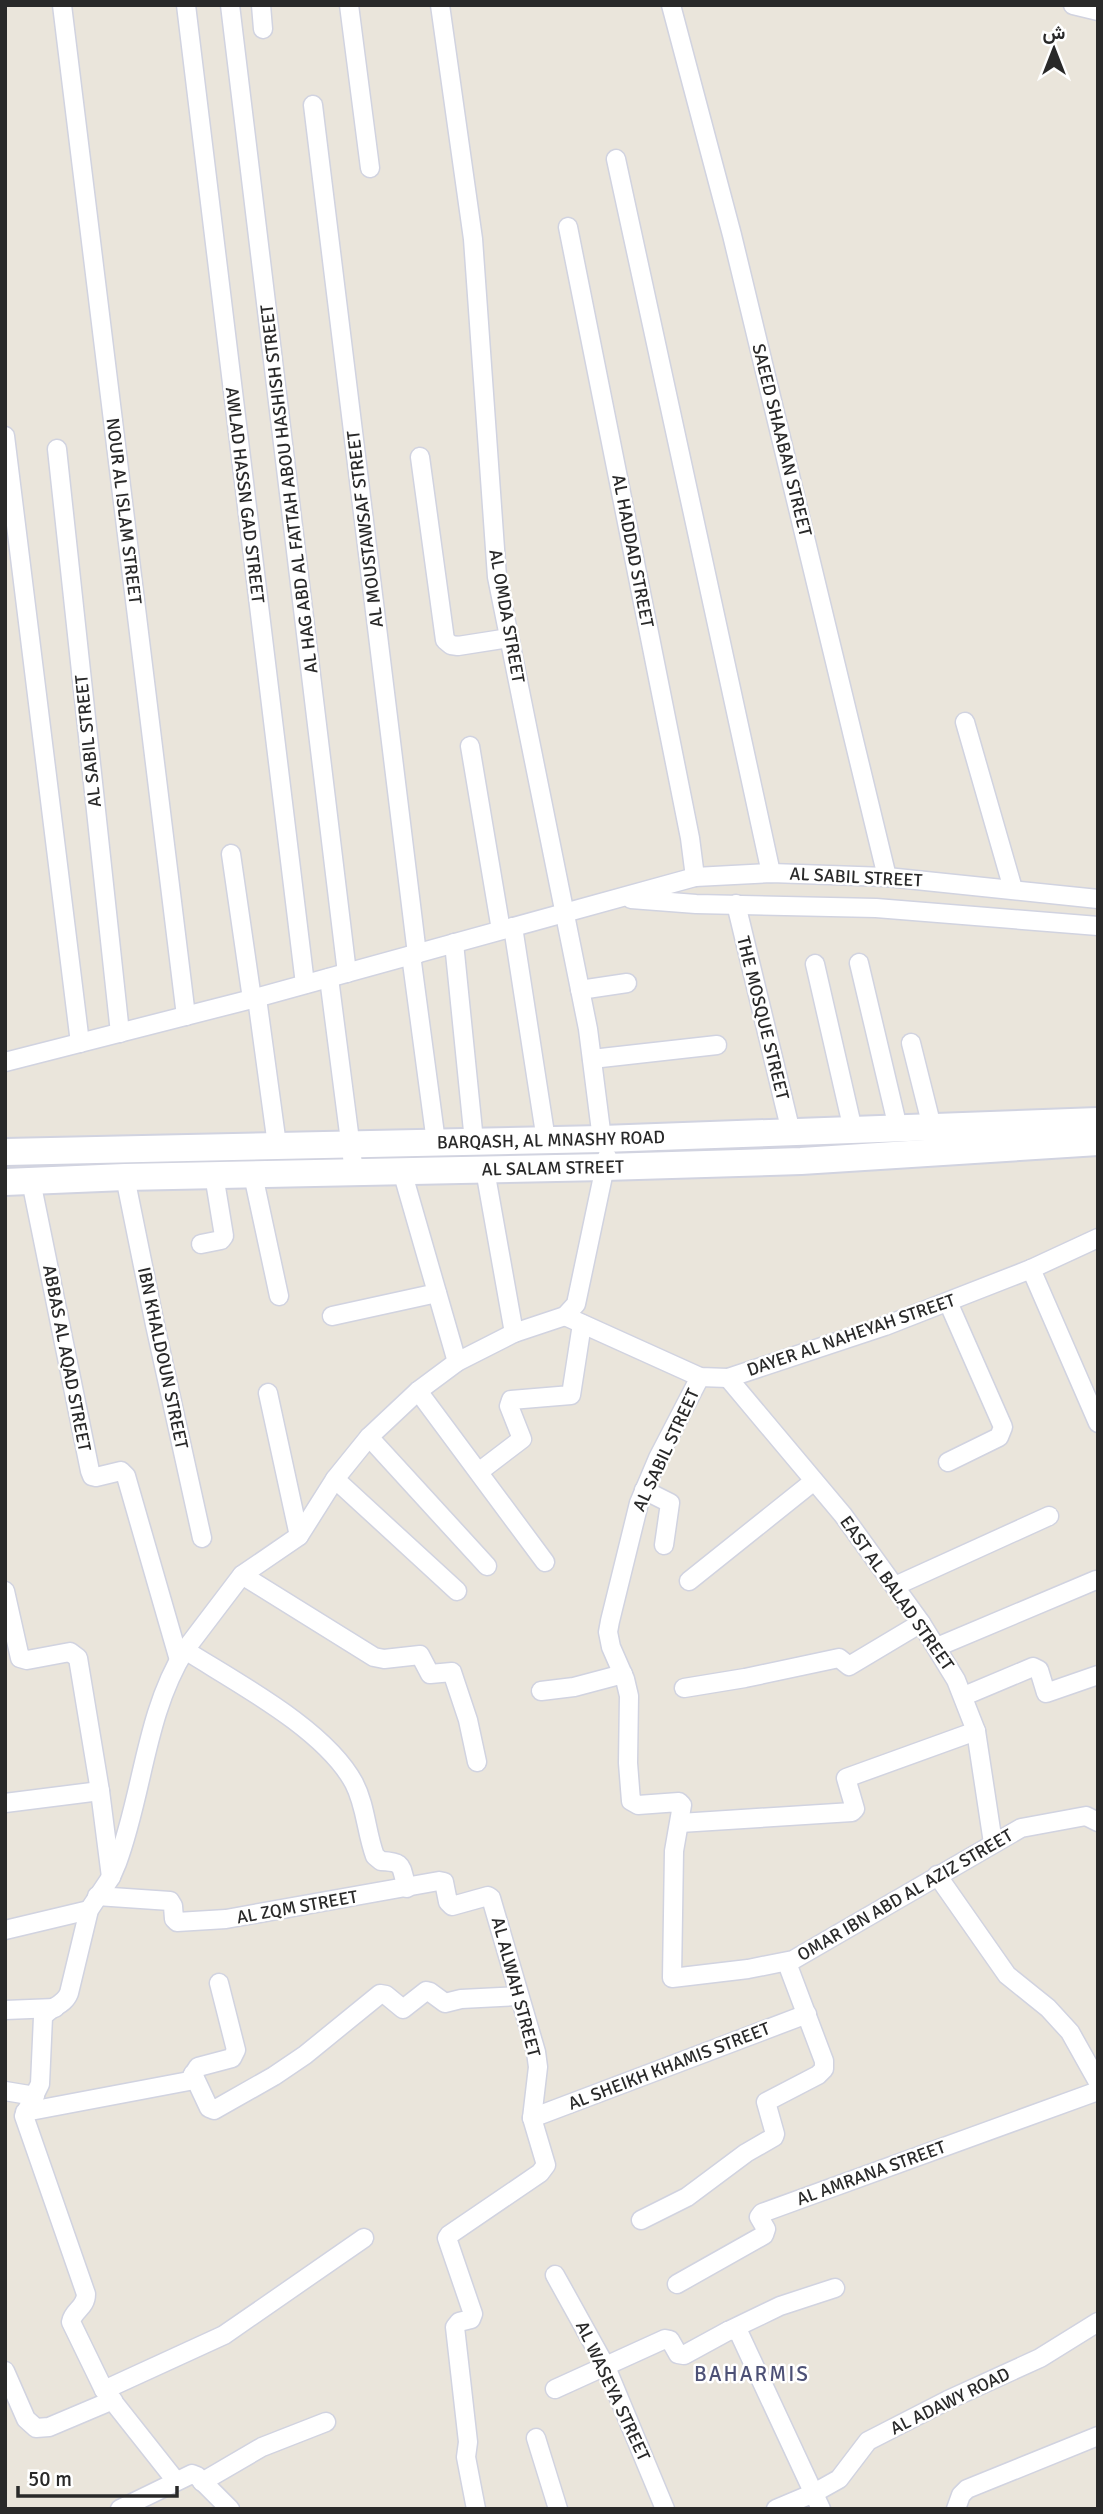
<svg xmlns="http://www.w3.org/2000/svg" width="1103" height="2514" viewBox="0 0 1103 2514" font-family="Signika,Vazirmatn,sans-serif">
<rect width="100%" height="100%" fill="#eae5db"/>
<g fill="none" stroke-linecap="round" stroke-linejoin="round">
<defs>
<g id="street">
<path d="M62 5 186 1016"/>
<path d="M186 5 305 984"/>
<path d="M230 5 347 973"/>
<path d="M261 5 263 29"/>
<path d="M349 5 370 168"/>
<path d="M440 5 473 239 497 577 588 1029 602 1139"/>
<path d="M671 5 732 235 887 877"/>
<path d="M1073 5 1098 11"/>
<path d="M313 105 417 954"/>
<path d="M616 159 771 873"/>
<path d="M568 227 690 838 695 877"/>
<path d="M5 436 80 1043"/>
<path d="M57 449 120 1033"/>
<path d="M420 457 445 640 451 645 458 646 509 638"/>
<path d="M965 722 1013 889"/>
<path d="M470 746 501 930"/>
<path d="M231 854 252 999"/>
<path d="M631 899 696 904 876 908 1098 926"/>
<path d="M736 904 791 1132"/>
<path d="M513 927 546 1140"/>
<path d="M454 943 474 1141"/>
<path d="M411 955 436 1142"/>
<path d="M859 963 898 1128"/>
<path d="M815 964 853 1130"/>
<path d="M329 978 354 1172"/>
<path d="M580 990 627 983"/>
<path d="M257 998 277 1145"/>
<path d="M911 1043 932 1127"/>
<path d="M592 1059 717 1045"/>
<path d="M5 1062 252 999 695 877 771 873 887 877 1098 899"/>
<path d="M485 1170 514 1333"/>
<path d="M402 1171 457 1362"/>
<path d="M253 1175 279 1296"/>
<path d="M125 1177 155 1325 202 1538"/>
<path d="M31 1181 90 1471 92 1476 96 1477 121 1471 126 1476 179 1660"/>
<path d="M201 1244 221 1240 224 1236 214 1175"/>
<path d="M1031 1269 1098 1423"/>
<path d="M948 1302 1003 1427 999 1437 948 1462"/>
<path d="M332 1316 437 1293"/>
<path d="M565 1316 700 1377 728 1378 885 1326 1031 1269 1098 1238"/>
<path d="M700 1377 658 1458 639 1503 610 1621 608 1632 611 1647 625 1679 629 1696 628 1763 631 1801 638 1805 679 1802 682 1805 674 1851 672 1978 748 1969 793 1960 1021 1828 1086 1816 1098 1822"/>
<path d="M728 1378 843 1515 921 1623 956 1680 976 1731 993 1843"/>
<path d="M418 1391 545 1562"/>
<path d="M268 1393 299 1536"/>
<path d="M369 1437 487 1566"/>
<path d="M480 1471 522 1439 509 1406 511 1400 571 1395 582 1324"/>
<path d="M335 1479 457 1591"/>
<path d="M644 1490 670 1503 664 1545"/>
<path d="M242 1575 374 1657 384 1659 420 1655 430 1674 452 1672 468 1720 477 1762"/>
<path d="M689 1581 814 1481"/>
<path d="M895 1586 1049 1516"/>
<path d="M5 1591 20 1658 27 1660 70 1652 78 1658 100 1791 111 1877"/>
<path d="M937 1647 1096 1580"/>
<path d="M185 1650C237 1683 325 1729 354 1783 366 1806 366 1832 375 1856L381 1861C405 1862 400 1866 407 1888"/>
<path d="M684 1688 745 1678 839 1658 849 1666 921 1623"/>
<path d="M541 1691 574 1687 623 1674"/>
<path d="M964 1696 1033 1667 1039 1670 1046 1693 1098 1675"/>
<path d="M5 1803 100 1791"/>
<path d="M680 1823 852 1812 855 1809 846 1778 976 1731"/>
<path d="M937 1875 1007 1975 1048 2008 1070 2032 1098 2082"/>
<path d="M97 1896 170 1901 173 1906 174 1919 177 1922 226 1919 439 1881 444 1882 448 1902 452 1906 488 1896 491 1898 536 2052 538 2067 532 2118 546 2165 540 2173 449 2235 447 2238 473 2314 471 2319 459 2322 455 2327 468 2442 466 2457 476 2509"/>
<path d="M5 1930 89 1910"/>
<path d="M5 2010 55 2008"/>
<path d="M193 2074 209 2108 214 2110 274 2076 305 2055 380 1994 386 1995 403 2009 426 1991 430 1992 445 2003 461 1999 518 1996"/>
<path d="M5 2091 35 2096"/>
<path d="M25 2112 189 2081 198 2067 232 2058 236 2050 219 1983"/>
<path d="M532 2118 807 2014"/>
<path d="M641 2220 687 2197 746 2153 774 2137 775 2134 766 2102 818 2075 824 2069V2061L787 1963"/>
<path d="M555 2275 606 2367 665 2509"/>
<path d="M677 2284 764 2235 766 2229 759 2217 762 2213 1098 2091"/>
<path d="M728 2331 780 2306 835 2288"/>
<path d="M5 2371 26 2419 36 2428 49 2427 113 2400"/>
<path d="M555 2389 665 2339 670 2340 678 2354 684 2355 728 2331 735 2330 740 2335 821 2509"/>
<path d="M104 2390 224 2335 364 2238"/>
<path d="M536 2438 558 2509"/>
<path d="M176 2481 104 2390 71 2322C73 2310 86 2308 86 2294L24 2116 40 2084 43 2017C51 2006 64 2006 69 1993L89 1910 111 1877 117 1863C143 1794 145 1714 185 1650L242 1575 299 1536 335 1479 369 1437 418 1391 457 1362 514 1333 565 1316 576 1304 607 1157"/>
<path d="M202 2482 262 2447 326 2422"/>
<path d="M120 2509 192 2474 197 2476 230 2509"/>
<path d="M776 2509 814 2493 839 2479 868 2441 948 2400 1040 2358 1098 2322"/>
<path d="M956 2509 961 2495 967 2489 1098 2436"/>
</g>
<g id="secondary">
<path id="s1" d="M5 1152 602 1139 1098 1121"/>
<path id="s2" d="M5 1182 125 1177 605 1167 801 1161 1098 1142"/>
</g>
</defs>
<use href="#street" stroke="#d1d3e0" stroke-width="21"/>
<use href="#secondary" stroke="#d1d3e0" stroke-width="30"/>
<use href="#street" stroke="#fff" stroke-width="18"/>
<use href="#secondary" stroke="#fff" stroke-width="26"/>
</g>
<g text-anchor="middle" stroke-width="5" stroke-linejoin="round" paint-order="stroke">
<g font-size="18" fill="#292929" stroke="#fff">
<text transform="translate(782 440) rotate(76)" y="6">SAEED SHAABAN STREET</text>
<text transform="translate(289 489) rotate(-97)" y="6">AL HAG ABD AL FATTAH ABOU HASHISH STREET</text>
<text transform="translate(245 495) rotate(83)" y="6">AWLAD HASSN GAD STREET</text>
<text transform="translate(124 511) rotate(83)" y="6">NOUR AL ISLAM STREET</text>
<text transform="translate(365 529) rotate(-97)" y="6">AL MOUSTAWSAF STREET</text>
<text transform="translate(633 551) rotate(79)" y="6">AL HADDAD STREET</text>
<text transform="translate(507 616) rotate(80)" y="6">AL OMDA STREET</text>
<text transform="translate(88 741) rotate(-96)" y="6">AL SABIL STREET</text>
<text transform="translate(856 877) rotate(3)" y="6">AL SABIL STREET</text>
<text transform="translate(763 1018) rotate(76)" y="6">THE MOSQUE STREET</text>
<text dy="6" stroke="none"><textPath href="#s1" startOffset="546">BARQASH, AL MNASHY ROAD</textPath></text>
<text dy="6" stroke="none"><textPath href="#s2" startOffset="548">AL SALAM STREET</textPath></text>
<text transform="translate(851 1335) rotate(-19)" y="6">DAYER AL NAHEYAH STREET</text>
<text transform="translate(67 1358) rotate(79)" y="6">ABBAS AL AQAD STREET</text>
<text transform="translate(163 1358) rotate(78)" y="6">IBN KHALDOUN STREET</text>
<text transform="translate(666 1450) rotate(-65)" y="6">AL SABIL STREET</text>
<text transform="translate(897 1593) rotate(55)" y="6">EAST AL BALAD STREET</text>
<text transform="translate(905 1895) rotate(-30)" y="6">OMAR IBN ABD AL AZIZ STREET</text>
<text transform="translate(297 1907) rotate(-10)" y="6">AL ZQM STREET</text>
<text transform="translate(516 1987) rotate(75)" y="6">AL ALWAH STREET</text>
<text transform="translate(669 2066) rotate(-21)" y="6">AL SHEIKH KHAMIS STREET</text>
<text transform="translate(871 2173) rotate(-20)" y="6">AL AMRANA STREET</text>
<text transform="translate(613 2391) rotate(65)" y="6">AL WASEYA STREET</text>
<text transform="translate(950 2401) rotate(-26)" y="6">AL ADAWY ROAD</text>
</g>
<g font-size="21" letter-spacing="2" fill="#4d5176" stroke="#fff">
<text x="752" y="2381">BAHARMIS</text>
</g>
</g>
<rect width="1103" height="2514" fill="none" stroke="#292929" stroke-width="14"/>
<g transform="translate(1054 49)" stroke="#ffffff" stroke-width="5" paint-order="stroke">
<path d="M0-5L12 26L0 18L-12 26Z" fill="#292929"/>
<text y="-10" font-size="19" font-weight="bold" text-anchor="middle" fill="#292929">ش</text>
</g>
<path d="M18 2486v10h159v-10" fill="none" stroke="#292929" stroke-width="3.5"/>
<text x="28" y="2486" font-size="21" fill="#292929" stroke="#ffffff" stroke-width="5" paint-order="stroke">50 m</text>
</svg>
